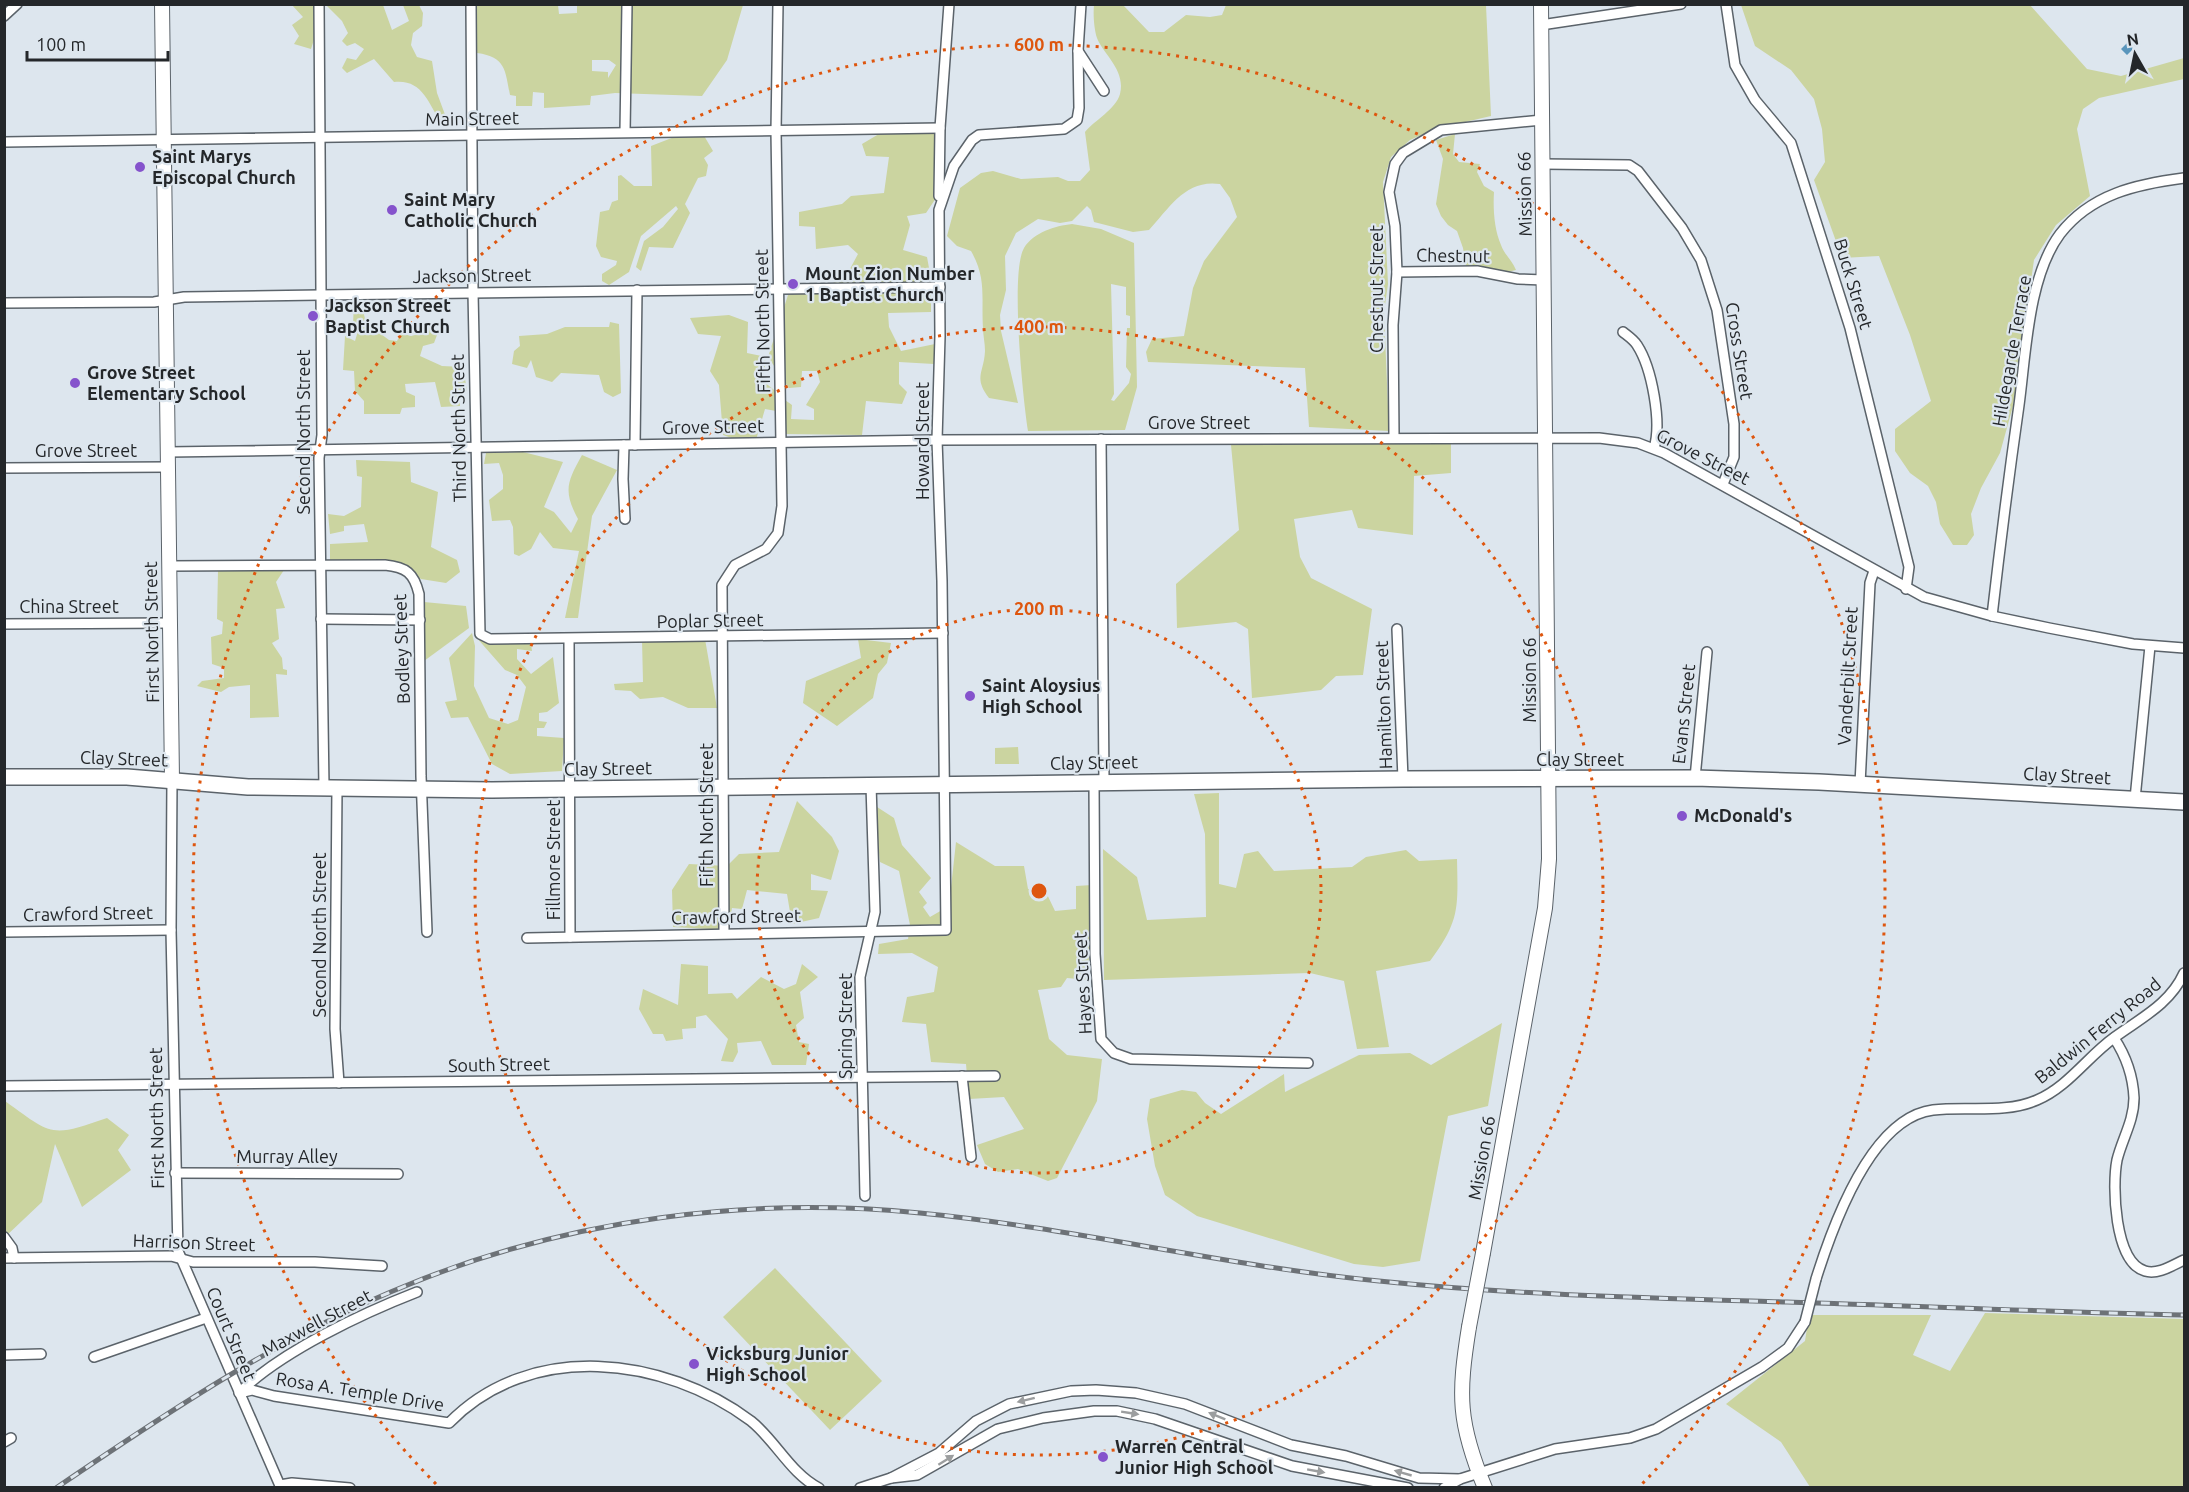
<svg xmlns="http://www.w3.org/2000/svg" width="2189" height="1492" viewBox="0 0 2189 1492" font-family="Ubuntu,sans-serif">
<rect width="100%" height="100%" fill="#dde6ee"/>
<g fill="#cbd4a0" fill-rule="evenodd">
<path d="M292 5H317L319 24 311 49 294 44 299 36 292 25 303 17Z"/>
<path d="M326 5H383L392 30 409 21 403 5H419L423 13 422 26 413 33 411 45 417 57 432 61 437 93 447 120 441 123C428 102 422 79 394 82L374 59 347 73 342 68 347 58 356 60 364 49 355 43 347 46 342 41 348 33 342 21Z"/>
<path d="M476 5H558L559 14 577 13V5H743L727 60 702 96 615 93 591 96 590 105 544 108V93L533 92 532 106H516V96L510 95C505 70 506 57 477 53ZM592 60H609L616 65 608 78V72L592 71Z"/>
<path d="M1094 5H1123L1149 32H1164L1186 15 1210 17 1222 15 1226 5H1486L1491 116 1435 129 1410 140 1391 157 1383 182 1388 284 1384 312 1389 431 1309 427 1305 368 1148 362 1146 352 1152 339 1184 336 1193 288 1204 261 1237 217 1230 198 1220 184C1186 179 1170 207 1149 230L1133 232 1094 222 1091 210 1087 206 1072 221 1060 223 1038 219 1016 233 1005 256 1006 290 1000 315 1001 331 1018 403 989 398C973 377 984 373 985 351 985 343 983 335 983 328 981 297 987 279 971 251L957 246 947 236 960 188 981 173 993 171 1021 179 1058 177 1068 181H1080L1090 170 1085 132C1095 120 1116 109 1120 94 1126 70 1103 54 1097 38 1094 29 1093 14 1094 5Z"/>
<path d="M1741 5H2030L2087 69 2121 76 2184 58V79L2099 98 2083 109 2077 129 2090 196 2056 225 2034 260 2013 406 2000 453 1981 488 1971 514 1974 535 1967 545H1953L1940 524 1936 502 1928 486 1910 473 1895 451V429L1931 401 1910 335 1879 256 1842 258 1814 180 1825 162 1822 129 1814 99 1791 70 1755 46Z"/>
<path d="M884 131H936V198L926 213 907 216 910 225 903 250 927 257 931 279V312L888 313 889 327 901 351 935 344 934 364 899 362V384L907 392 902 404 866 401 862 435 786 434 778 422 785 400 792 405 791 419 814 420V409L806 405 820 382 817 371H802L801 387 789 388 768 357 788 295 844 280 858 254 848 245 816 249 815 227 799 226V212L842 204 851 196 884 193 889 157 866 156 862 144Z"/>
<path d="M682 134H703L713 151 704 158 708 165 706 176 698 178 685 204 690 213 673 248 649 247 641 271 636 267 644 241 663 227 678 209 676 206 641 236 629 272 609 285 602 281V274L616 265 617 261 601 257 596 246 600 212 609 210 612 202 618 200V176L621 175 634 186H652L651 146Z"/>
<path d="M1455 134 1453 154 1459 162 1480 164 1477 172 1484 186 1494 192C1493 208 1494 229 1501 245 1504 254 1512 260 1516 270L1508 272 1466 266 1463 248 1457 231 1448 225 1441 216 1436 204 1443 159 1436 140Z"/>
<path d="M1072 224 1101 229 1134 243 1137 387 1125 430 1028 431C1023 399 1010 272 1024 248 1034 232 1055 226 1072 224ZM1111 284 1126 287V315L1130 316V328H1127L1126 367 1131 374 1129 383 1114 401 1111 400 1114 394Z"/>
<path d="M361 302 366 323 389 340 397 341 401 333 411 336 423 333 428 325 437 335 434 343 423 346 420 356 442 366 463 367 467 391 459 392 460 406 441 407 435 382 405 384 406 392 415 396V407L402 408 400 414H364V401L355 391 354 371 343 370 345 336 355 341 358 331 353 324 354 303Z"/>
<path d="M729 315 748 322 747 353 766 357 763 381 779 394 776 411 765 409 756 440 740 441 723 435 719 385 710 371 721 336 698 334 690 318Z"/>
<path d="M610 322 619 324 621 393 613 397 604 392 599 375 561 373 552 382 536 377 531 360 527 368 512 364 514 351 520 346 519 336 547 334 565 327H609Z"/>
<path d="M1451 441V473L1414 476 1413 535 1358 528 1352 510 1294 519 1300 557 1311 578 1372 609 1363 675 1336 676 1321 690 1252 698 1248 629 1236 622 1177 628 1176 584 1239 530 1231 445Z"/>
<path d="M523 452 563 462 544 507 554 512 571 533 578 519C563 491 567 482 582 455L617 470 592 516 578 618H565L579 551 553 548 540 532 531 549 519 556 514 554 513 527 510 520 492 521 489 500 503 489V475L499 463 484 464 486 453Z"/>
<path d="M356 460 410 462 411 482 438 492 431 547 457 560 460 572 446 583 421 579 406 566 394 563 330 560V544L368 542 364 524 344 526V531L330 534 328 514 344 516 361 507 362 477 357 476Z"/>
<path d="M284 570 276 582 285 608 276 609 279 639 272 643 282 658 283 669 287 670V675L276 674 279 717 250 718V685L229 687 221 692 197 686 202 681 224 678V668L212 664 211 637 222 634 223 622 217 619 218 571Z"/>
<path d="M424 602 466 606 469 628 424 661 421 657Z"/>
<path d="M472 633 475 646 474 686 489 718 508 724 518 720 526 687 517 675 505 670 476 637 531 644 532 651 517 649V659L531 674 553 657 559 703 547 712 539 713V721L547 722 544 728H537V736L564 738 562 771 510 774 492 764 468 717 451 718 445 702 457 700 449 658Z"/>
<path d="M705 639 717 708H688L663 697 640 699 631 691 615 690 614 684 643 682 642 640Z"/>
<path d="M858 639 891 643 887 663 878 674 873 698 837 726 803 703 806 681 861 658Z"/>
<path d="M1018 747 1019 764H995V748Z"/>
<path d="M1219 793V884L1236 888 1244 854 1258 851 1274 871 1352 867 1366 857 1406 850 1419 861 1457 859C1458 908 1460 921 1430 961L1376 971 1389 1047 1357 1049 1344 981 1310 973 1104 980 1103 849 1137 877 1147 920 1206 917 1205 834 1194 794Z"/>
<path d="M797 801 832 837 839 851 831 880 811 874V890L828 891 819 918 792 924 787 894 747 890 742 909 732 908 728 930 673 927 672 890 689 864 727 866 739 854 779 852Z"/>
<path d="M874 805 894 818 902 845 931 878 919 892 927 903 923 907 930 917 949 906 956 842 995 866H1024L1028 889 1044 888 1055 911 1076 909V886L1092 885 1088 980 1067 978 1061 987 1038 990 1049 1039 1067 1055 1102 1059 1097 1101 1057 1178 1048 1181 1018 1169 998 1172 985 1164 977 1145 1024 1129 1004 1097 969 1099 966 1064 931 1062 926 1024 902 1022 907 997 934 992 938 967 912 953 878 954 879 944 908 939 910 925 899 871 880 862Z"/>
<path d="M681 964 708 966V994L732 993 737 999 761 977 784 989 796 984 802 964 818 977 800 992 804 1018 796 1025 799 1042 809 1044 806 1065H772L761 1041 737 1043 738 1052 733 1062 721 1061 728 1039 706 1015 696 1017V1028L682 1029 683 1039 666 1041 663 1034H653L639 1009 643 989 678 1005Z"/>
<path d="M1502 1023 1488 1106 1448 1116 1420 1261 1383 1267 1354 1264 1197 1216 1165 1195 1155 1166 1147 1119 1150 1099 1182 1090 1196 1092 1205 1103 1221 1114 1284 1074 1285 1092 1359 1055 1410 1053 1431 1065Z"/>
<path d="M5 1101C52 1135 50 1138 107 1118L129 1135 118 1150 131 1170 82 1207 55 1144 42 1202 5 1237Z"/>
<path d="M775 1268 882 1381 830 1430 723 1317Z"/>
<path d="M1985 1313 2184 1319V1487H1810L1781 1442 1726 1404 1805 1341 1809 1315H1931L1913 1355 1950 1371Z"/>
</g>
<path fill="#5995bc" d="M2130 35 2138 44 2127 55 2121 49 2128 42 2126 39Z"/>
<g fill="none" stroke-linecap="round" stroke-linejoin="round">
<defs>
<g id="street">
<path d="M319 4 322 435 319 458 324 787"/>
<path d="M471 4 473 292 480 634 490 639 943 633"/>
<path d="M1726 4 1735 65 1755 100 1791 143 1850 328 1909 567 1906 589"/>
<path d="M4 16 17 4"/>
<path d="M1541 25 1681 4"/>
<path d="M1078 51 1104 91"/>
<path d="M625 132 627 4"/>
<path d="M4 142 940 128"/>
<path d="M1543 164 1629 165 1638 171 1682 228 1701 260 1717 310 1734 424V457L1723 484"/>
<path d="M939 196 940 128 949 4"/>
<path d="M1397 272 1477 271 1518 279 1544 280"/>
<path d="M4 303 154 302 184 297 320 295 940 287"/>
<path d="M1623 332C1628 336 1634 340 1637 345 1652 368 1662 423 1654 448"/>
<path d="M1394 437 1393 325 1397 272 1395 226 1389 192 1395 164 1403 153 1441 130 1542 120"/>
<path d="M1101 439 1104 782"/>
<path d="M624 445 623 479 625 519"/>
<path d="M635 445 637 290"/>
<path d="M168 452 937 440 1599 438 1638 443 1664 453 1924 597 1992 616 2049 628 2133 644 2184 648"/>
<path d="M4 468 168 467"/>
<path d="M169 566 385 565C406 567 414 573 419 594L421 776 427 932"/>
<path d="M1992 616C2000 546 2009 475 2019 405 2026 353 2028 277 2060 234 2091 194 2137 184 2184 178"/>
<path d="M321 619 420 620"/>
<path d="M4 624 170 623"/>
<path d="M1397 629 1403 779"/>
<path d="M569 639 570 937"/>
<path d="M1695 778 1707 652"/>
<path d="M172 780 171 930 178 1251 281 1488"/>
<path d="M1094 782 1095 954 1101 1039 1114 1053 1131 1059 1308 1063"/>
<path d="M1860 784 1870 583 1874 571"/>
<path d="M337 787 335 1029 339 1083"/>
<path d="M2135 799 2150 646"/>
<path d="M4 932 171 930"/>
<path d="M724 933 722 585 735 565 766 549 778 533 782 506 776 131 778 4"/>
<path d="M527 938 946 930 942 581 937 440 940 336 939 210 954 166 972 140 979 135 1064 129 1077 120 1079 108 1078 51 1081 4"/>
<path d="M2114 1038C2126 1056 2133 1076 2134 1098 2134 1121 2122 1139 2117 1160 2112 1185 2114 1262 2145 1271 2158 1275 2173 1265 2184 1260"/>
<path d="M962 1076 971 1157"/>
<path d="M4 1086 995 1076"/>
<path d="M175 1173 398 1174"/>
<path d="M865 1196 860 977 875 912 871 785"/>
<path d="M4 1237 12 1248 14 1258"/>
<path d="M4 1258 171 1256 193 1262H315L382 1266"/>
<path d="M1816 1279C1832 1228 1870 1118 1933 1110 1967 1106 2005 1114 2037 1100 2068 1087 2088 1056 2115 1037 2141 1018 2170 1004 2184 973"/>
<path d="M4 1355 41 1354"/>
<path d="M94 1357 206 1318"/>
<path d="M240 1392C282 1351 363 1313 417 1292"/>
<path d="M239 1393 252 1390 274 1396 449 1423C530 1340 664 1356 751 1421 775 1440 791 1474 819 1488"/>
<path d="M4 1442 11 1438"/>
<path d="M891 1478 939 1453 976 1421 1009 1404 1071 1391 1096 1390 1136 1393 1185 1404 1291 1445 1346 1456 1419 1478 1460 1479"/>
<path d="M280 1485 292 1483 350 1488"/>
<path d="M860 1488 891 1478 917 1475 998 1429 1043 1418 1094 1411H1117L1155 1419 1292 1466 1408 1488"/>
<path d="M1444 1488 1460 1479 1555 1449 1630 1438 1656 1429 1762 1367 1788 1348 1805 1322"/>
</g>
<g id="secondary">
<path d="M162 4 172 780"/>
<path d="M1483 1253 1545 908 1549 859 1541 4"/>
<path d="M1469 1327C1458 1395 1458 1423 1485 1488"/>
</g>
<path id="primary" d="M4 777H127L248 787 492 790 1403 779 1695 778 1819 782 2184 802"/>
</defs>
<use href="#street" stroke="#5b636a" stroke-width="12"/>
<use href="#secondary" stroke="#5b636a" stroke-width="16"/>
<use href="#primary" stroke="#5b636a" stroke-width="18"/>
<use href="#street" stroke="#fff" stroke-width="9"/>
<use href="#secondary" stroke="#fff" stroke-width="14"/>
<use href="#primary" stroke="#fff" stroke-width="15"/>
<defs>
<path id="rail" d="M56 1488C168 1412 284 1334 410 1284 570 1219 748 1196 920 1213 1074 1228 1225 1266 1379 1281 1514 1295 1651 1298 1787 1302 1919 1306 2052 1312 2184 1315"/>
</defs>
<use href="#rail" stroke="#6d7277" stroke-width="5"/>
<use href="#rail" stroke="#dde6ee" stroke-width="3" stroke-dasharray="9" stroke-linecap="butt"/>
<defs>
<path id="street-bridge" d="M1805 1322 1816 1279"/>
<path id="secondary-bridge" d="M1469 1327 1483 1253"/>
</defs>
<use href="#street-bridge" stroke="#5b636a" stroke-width="12" stroke-linecap="butt"/>
<use href="#secondary-bridge" stroke="#5b636a" stroke-width="16" stroke-linecap="butt"/>
<use href="#street-bridge" stroke="#fff" stroke-width="9"/>
<use href="#secondary-bridge" stroke="#fff" stroke-width="14"/>
</g>
<defs><path id="oneway-solid" d="M-6-.8H1V-3.2L6.5 0L1 3.2V.8H-6Z" transform="scale(1.5)"/></defs>
<g fill="#9c9e9f">
<use href="#oneway-solid" transform="translate(1026 1400) rotate(166)"/>
<use href="#oneway-solid" transform="translate(1130 1413) rotate(9)"/>
<use href="#oneway-solid" transform="translate(1217 1416) rotate(-158)"/>
<use href="#oneway-solid" transform="translate(946 1460) rotate(-32)"/>
<use href="#oneway-solid" transform="translate(1316 1471) rotate(10)"/>
<use href="#oneway-solid" transform="translate(1403 1473) rotate(-164)"/>
</g>
<g fill="none" stroke="#de560e" stroke-width="3" stroke-dasharray="3 6">
<circle cx="1039" cy="891" r="282"/>
<circle cx="1039" cy="891" r="564"/>
<path d="M436 1484A846 846 0 1 1 1642 1484"/>
</g>
<g fill="#8553cc" stroke="#dde6ee" stroke-width="2">
<circle cx="140" cy="167" r="6"/>
<circle cx="392" cy="210" r="6"/>
<circle cx="793" cy="284" r="6"/>
<circle cx="313" cy="316" r="6"/>
<circle cx="75" cy="383" r="6"/>
<circle cx="970" cy="696" r="6"/>
<circle cx="1682" cy="816" r="6"/>
<circle cx="694" cy="1364" r="6"/>
<circle cx="1103" cy="1457" r="6"/>
</g>
<g text-anchor="middle" stroke-width="4.5" stroke-linejoin="round" paint-order="stroke">
<g font-size="18" fill="#24272a" stroke="#dde6ee">
<text transform="translate(472 119) rotate(-1)" y="6">Main Street</text>
<text transform="translate(1525 194) rotate(-91)" y="6">Mission 66</text>
<text transform="translate(1453 256) rotate(1)" y="6">Chestnut</text>
<text transform="translate(472 276) rotate(-1)" y="6">Jackson Street</text>
<text transform="translate(1853 284) rotate(73)" y="6">Buck Street</text>
<text transform="translate(1377 289) rotate(-90)" y="6">Chestnut Street</text>
<text transform="translate(763 321) rotate(-91)" y="6">Fifth North Street</text>
<text transform="translate(1739 351) rotate(81)" y="6">Cross Street</text>
<text transform="translate(2012 351) rotate(-80)" y="6">Hildegarde Terrace</text>
<text x="1199" y="429">Grove Street</text>
<text transform="translate(713 427) rotate(-1)" y="6">Grove Street</text>
<text transform="translate(459 428) rotate(-91)" y="6">Third North Street</text>
<text transform="translate(304 432) rotate(-90)" y="6">Second North Street</text>
<text transform="translate(923 441) rotate(-90)" y="6">Howard Street</text>
<text x="86" y="457">Grove Street</text>
<text transform="translate(1703 457) rotate(27)" y="6">Grove Street</text>
<text x="69" y="613">China Street</text>
<text transform="translate(710 621) rotate(-1)" y="6">Poplar Street</text>
<text transform="translate(152 632) rotate(-91)" y="6">First North Street</text>
<text transform="translate(402 649) rotate(-92)" y="6">Bodley Street</text>
<text transform="translate(1848 676) rotate(-87)" y="6">Vanderbilt Street</text>
<text transform="translate(1530 680) rotate(-90)" y="6">Mission 66</text>
<text transform="translate(1384 705) rotate(-92)" y="6">Hamilton Street</text>
<text transform="translate(1684 714) rotate(-84)" y="6">Evans Street</text>
<text transform="translate(124 759) rotate(2)" y="6">Clay Street</text>
<text x="1580" y="766">Clay Street</text>
<text transform="translate(1094 763) rotate(-1)" y="6">Clay Street</text>
<text transform="translate(608 769) rotate(-1)" y="6">Clay Street</text>
<text transform="translate(2067 776) rotate(3)" y="6">Clay Street</text>
<text transform="translate(707 815) rotate(-90)" y="6">Fifth North Street</text>
<text transform="translate(554 860) rotate(-90)" y="6">Fillmore Street</text>
<text transform="translate(88 914) rotate(-1)" y="6">Crawford Street</text>
<text transform="translate(736 917) rotate(-1)" y="6">Crawford Street</text>
<text transform="translate(320 935) rotate(-90)" y="6">Second North Street</text>
<text transform="translate(1083 983) rotate(-93)" y="6">Hayes Street</text>
<text transform="translate(846 1026) rotate(-90)" y="6">Spring Street</text>
<text transform="translate(2098 1031) rotate(-39)" y="6">Baldwin Ferry Road</text>
<text transform="translate(499 1065) rotate(-1)" y="6">South Street</text>
<text transform="translate(157 1118) rotate(-91)" y="6">First North Street</text>
<text x="287" y="1163">Murray Alley</text>
<text transform="translate(1482 1158) rotate(-80)" y="6">Mission 66</text>
<text transform="translate(194 1243) rotate(2)" y="6">Harrison Street</text>
<text transform="translate(317 1323) rotate(-28)" y="6">Maxwell Street</text>
<text transform="translate(231 1334) rotate(67)" y="6">Court Street</text>
<text transform="translate(360 1392) rotate(9)" y="6">Rosa A. Temple Drive</text>
</g>
<g font-size="18" font-weight="bold" fill="#24272a" stroke="#dde6ee" text-anchor="start">
<text x="152" y="163">Saint Marys<tspan x="152" dy="21">Episcopal Church</tspan></text>
<text x="404" y="206">Saint Mary<tspan x="404" dy="21">Catholic Church</tspan></text>
<text x="805" y="280">Mount Zion Number<tspan x="805" dy="21">1 Baptist Church</tspan></text>
<text x="325" y="312">Jackson Street<tspan x="325" dy="21">Baptist Church</tspan></text>
<text x="87" y="379">Grove Street<tspan x="87" dy="21">Elementary School</tspan></text>
<text x="982" y="692">Saint Aloysius<tspan x="982" dy="21">High School</tspan></text>
<text x="1694" y="822">McDonald's</text>
<text x="706" y="1360">Vicksburg Junior<tspan x="706" dy="21">High School</tspan></text>
<text x="1115" y="1453">Warren Central<tspan x="1115" dy="21">Junior High School</tspan></text>
</g>
</g>
<circle cx="1039" cy="891" r="9" fill="#de560e" stroke="#dde6ee" stroke-width="3"/>
<g font-size="18" text-anchor="middle" font-weight="bold" fill="#de560e" stroke="#dde6ee" stroke-width="4.5" stroke-linejoin="round" paint-order="stroke">
<text x="1039" y="51">600 m</text>
<text x="1039" y="333">400 m</text>
<text x="1039" y="615">200 m</text>
</g>
<rect width="2189" height="1492" fill="none" stroke="#24272a" stroke-width="12"/>
<g transform="translate(2135 54) rotate(351)" stroke="#dde6ee" stroke-width="4.5" paint-order="stroke">
<path d="M0-4.5L10 22L0 15L-10 22Z" fill="#24272a"/>
<text y="-9" font-size="16" font-weight="bold" text-anchor="middle" fill="#24272a">N</text>
</g>
<path d="M27 51v9h141v-9" fill="none" stroke="#24272a" stroke-width="3"/>
<text x="36" y="51" font-size="18" fill="#24272a" stroke="#dde6ee" stroke-width="4.5" paint-order="stroke">100 m</text>
</svg>
